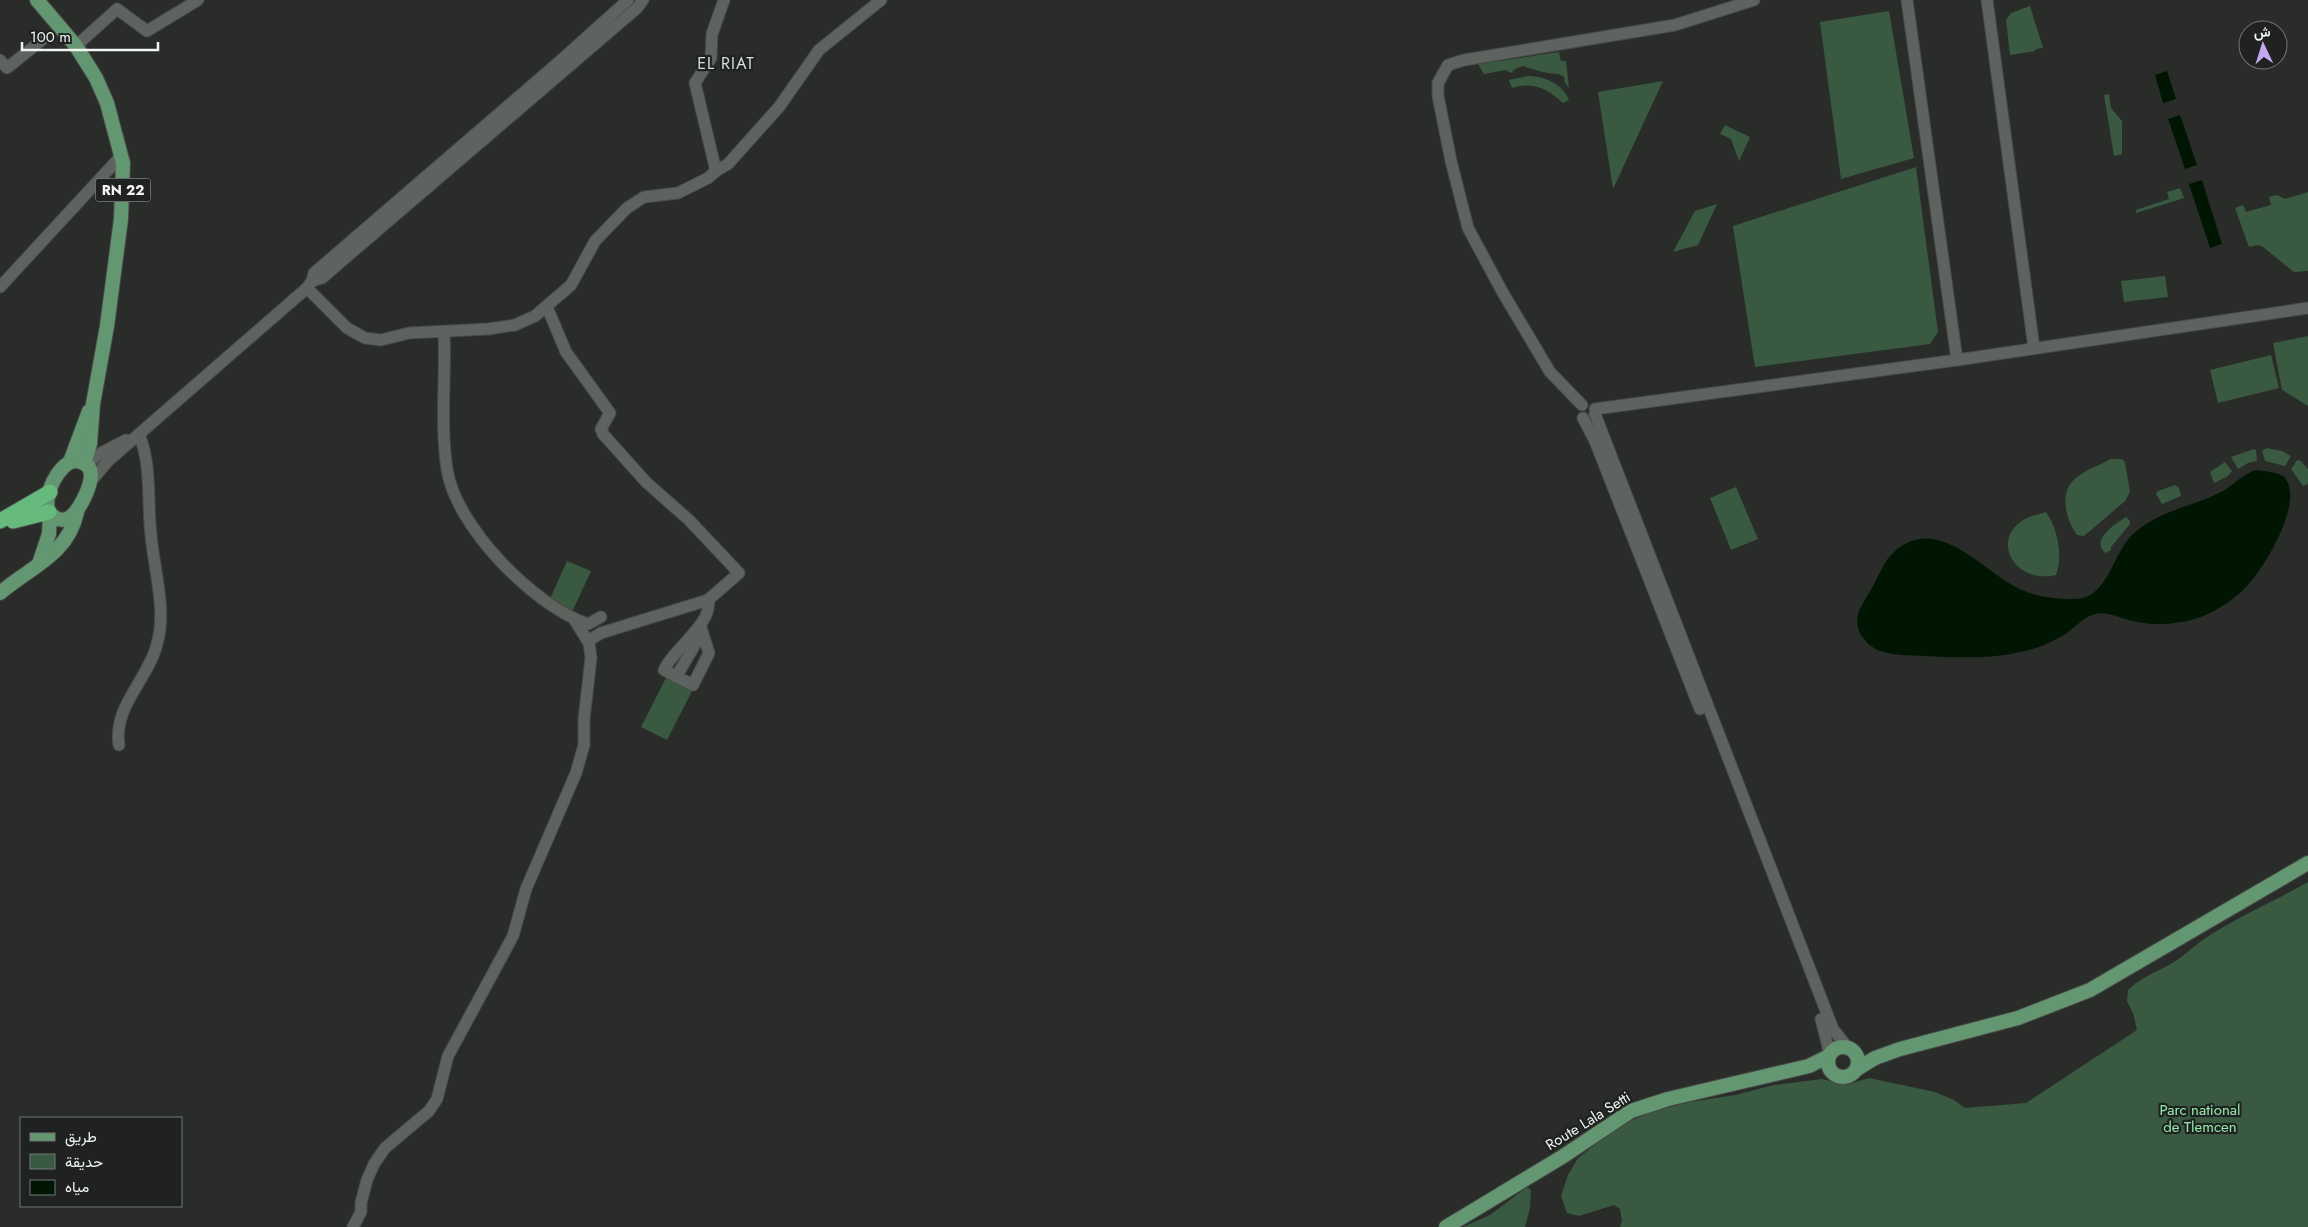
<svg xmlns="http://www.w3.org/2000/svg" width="2308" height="1227" viewBox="0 0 2308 1227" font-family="Jost,Vazirmatn,sans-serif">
<rect width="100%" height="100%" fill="#292c29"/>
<g fill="#395a41">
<path d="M2030 6 2043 48 2036 49 2035 51 2010 55 2006 20 2011 13Z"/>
<path d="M1889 11 1914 158 1841 179 1820 22Z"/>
<path d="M1559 52 1561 61H1566L1569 88 1565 83 1564 77 1559 74C1547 74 1534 70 1523 66L1515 69 1511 73 1506 70 1484 74 1478 64Z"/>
<path d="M1528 76C1544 76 1563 84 1569 100L1563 103C1548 89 1533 81 1512 88L1509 80Z"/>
<path d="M1663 81 1613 189 1598 92Z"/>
<path d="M2109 94 2111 108 2122 121V154L2114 156 2104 95Z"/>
<path d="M1725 125 1750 137 1739 161 1731 139 1720 134Z"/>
<path d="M1916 167 1938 332 1930 344 1755 367 1733 226Z"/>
<path d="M2180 188 2184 198 2136 213V210L2169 199 2167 192Z"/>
<path d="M2308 192V271L2294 272 2263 247 2258 245 2249 247 2235 208 2243 205 2246 212 2271 205 2269 197 2277 195 2285 199Z"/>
<path d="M1717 204 1698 245 1673 252 1695 211Z"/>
<path d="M2165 276 2168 297 2124 302 2121 281Z"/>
<path d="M2308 336V406L2282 390 2273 343Z"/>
<path d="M2271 355 2279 388 2218 403 2210 370Z"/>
<path d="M2267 448 2282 451 2291 456 2285 466 2265 461 2262 451Z"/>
<path d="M2254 449 2256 450 2257 461 2248 463 2238 469 2231 457Z"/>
<path d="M2111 459H2122L2125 462 2130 492 2125 501 2084 536 2077 535C2066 520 2058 492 2076 478 2085 470 2100 465 2111 459Z"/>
<path d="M2297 460 2301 461 2308 469V484L2303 486 2291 469Z"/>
<path d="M2225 462 2232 471 2228 476 2214 483 2210 472Z"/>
<path d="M2175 485 2179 488 2181 496 2162 504 2156 494 2158 491Z"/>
<path d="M1736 487 1758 539 1731 550 1710 498Z"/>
<path d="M2046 512C2058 528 2063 557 2056 575 2014 585 1988 537 2027 518 2033 515 2040 514 2046 512Z"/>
<path d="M2126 517 2130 521V524L2111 547V550L2106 553C2089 541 2116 523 2126 517Z"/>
<path d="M567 561 591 571 572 612 549 601Z"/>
<path d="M667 676 693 689 667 740 641 727Z"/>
<path d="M2308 882V1227H1620L1622 1221 1620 1209 1614 1205 1579 1216 1567 1213 1561 1196 1568 1175 1578 1158 1620 1125 1654 1111 1690 1102 1735 1095 1774 1085 1822 1079 1844 1084 1853 1083 1869 1078 1935 1092 1954 1100 1965 1108 2026 1103 2137 1030 2133 1013 2127 1001 2128 990C2142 976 2158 972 2174 962 2183 956 2192 948 2201 941 2234 918 2273 902 2308 882Z"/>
<path d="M1527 1187 1531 1190 1530 1208 1525 1227H1463L1490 1215Z"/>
</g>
<g fill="#001603">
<path d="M2167 71 2176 99 2163 103 2155 75Z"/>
<path d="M2180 115 2197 165 2185 169 2168 119Z"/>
<path d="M2202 180 2222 244 2210 248 2189 184Z"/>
<path d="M2256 470C2265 471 2275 472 2283 476 2308 499 2261 575 2241 592 2231 601 2220 608 2208 614 2186 624 2157 627 2133 621 2121 619 2108 611 2095 614 2083 617 2074 629 2064 635 2058 639 2050 642 2044 645 2005 660 1964 658 1924 656 1910 655 1894 656 1880 651 1872 648 1864 641 1860 633 1852 615 1863 604 1872 588 1878 578 1883 563 1891 555 1933 512 1977 565 2012 585 2030 596 2055 600 2076 599 2108 597 2112 556 2131 536 2156 511 2189 508 2219 493 2233 487 2241 474 2256 470Z"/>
</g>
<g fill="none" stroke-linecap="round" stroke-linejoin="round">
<defs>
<g id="minor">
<path d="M1907 0 1957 360"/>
<path d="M1987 0 2034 348"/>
<path d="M76 46 117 9 147 31 198 0"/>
<path d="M0 60 7 68 42 40"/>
<path d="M716 171 695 83 711 58 712 34 724 0"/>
<path d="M312 281 322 278 637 8 643 0"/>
<path d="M0 287 122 155"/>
<path d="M307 288 347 328 365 338 381 340 409 333 488 329 515 325 535 316 571 285 595 241 627 208 644 197 678 193 708 178 716 171 728 164 779 107 819 50 881 0"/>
<path d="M547 307 566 352 610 413 601 429 603 434 646 482 689 520 739 573 708 600 601 633 588 641"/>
<path d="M444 332C446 377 440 424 447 469 455 526 535 607 588 624L601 617"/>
<path d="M1582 405 1550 372 1503 293 1468 228 1451 161 1438 96V83L1448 65 1464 60 1675 25 1754 0"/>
<path d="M1595 409 1957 360 2308 308"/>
<path d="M1595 414 1833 1029 1848 1048"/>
<path d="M1583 418 1595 441 1700 709"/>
<path d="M86 464 101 453 126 440"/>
<path d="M92 480 108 461 307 288 312 281 314 273 559 62 628 0"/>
<path d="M700 625 709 653 693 685 664 670C672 650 714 623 708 600"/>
<path d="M676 677 702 633"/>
<path d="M119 745C113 706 148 680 157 644 167 609 154 571 151 535 147 501 152 466 139 434"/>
<path d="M1821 1019 1830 1055"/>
<path d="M353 1227 361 1212V1203L367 1180 374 1164 385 1148 429 1111 437 1099 448 1056 513 936 526 889 576 773 584 745V719L591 658 589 643 574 619"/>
</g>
<g id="major">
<path d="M37 0 76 46 96 78 107 103 123 163 121 219 107 326 93 404 90 444 84 463"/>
<path d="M74 461C97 462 92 481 85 496 78 511 66 531 49 512 42 497 58 464 74 461Z"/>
<path d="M70 462 89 411"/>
<path d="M39 564 49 534 50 513"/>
<path d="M0 593C30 567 68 555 77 512"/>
<circle cx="1843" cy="1062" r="15"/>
<path d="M1857 1069 1875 1058 1900 1049 2018 1018 2090 990 2308 863"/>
<path d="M1446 1227 1562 1157 1631 1111 1668 1099 1809 1066 1829 1056"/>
</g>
<g id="highway">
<path d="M0 521 50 492"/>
<path d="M13 521 49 512"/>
</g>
</defs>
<use href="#minor" stroke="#484a48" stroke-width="13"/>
<use href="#major" stroke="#484a48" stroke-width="16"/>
<use href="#highway" stroke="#484a48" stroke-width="17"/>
<use href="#minor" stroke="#5f6360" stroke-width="11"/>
<use href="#major" stroke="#639771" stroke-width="14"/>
<use href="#highway" stroke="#66ba7d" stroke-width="15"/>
</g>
<g text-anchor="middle" stroke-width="4.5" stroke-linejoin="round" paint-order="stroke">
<rect fill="#1f2220" stroke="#b3b6b4" stroke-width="1" x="95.5" y="178.5" width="55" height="23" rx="4"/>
<g font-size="14" font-weight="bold" fill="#f2f5f3">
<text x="123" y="195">RN 22</text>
</g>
<g font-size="15" fill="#95ebab" stroke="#1f2220">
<text x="2200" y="1115">Parc national<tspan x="2200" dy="17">de Tlemcen</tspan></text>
</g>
<g font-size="15" fill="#f2f5f3" stroke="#1f2220">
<text transform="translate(1588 1121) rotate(-32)" y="5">Route Lala Setti</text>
</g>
<g font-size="16" letter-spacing="1" fill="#dbdfdc" stroke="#1f2220">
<text x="726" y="69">EL RIAT</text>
</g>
</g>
<rect x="20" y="1117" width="162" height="90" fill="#1f2220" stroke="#737674"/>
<rect x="30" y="1133" width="25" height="8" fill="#639771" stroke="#737674"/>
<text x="65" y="1142" font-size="15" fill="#f2f5f3">طريق</text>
<rect x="30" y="1154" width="25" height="15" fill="#395a41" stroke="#737674"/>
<text x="65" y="1167" font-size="15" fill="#f2f5f3">حديقة</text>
<rect x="30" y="1180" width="25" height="15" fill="#001603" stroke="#737674"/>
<text x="65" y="1192" font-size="15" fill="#f2f5f3">مياه</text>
<g transform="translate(2263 45) rotate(356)"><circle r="24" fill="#1f2220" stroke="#737674"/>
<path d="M0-4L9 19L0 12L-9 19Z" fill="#c3a7f2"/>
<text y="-8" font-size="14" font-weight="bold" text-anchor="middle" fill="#f2f5f3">ش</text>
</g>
<path d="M22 42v8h136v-8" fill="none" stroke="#f2f5f3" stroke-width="2.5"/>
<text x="30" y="42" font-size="15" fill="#f2f5f3" stroke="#1f2220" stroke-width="4" paint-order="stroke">100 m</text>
</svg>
